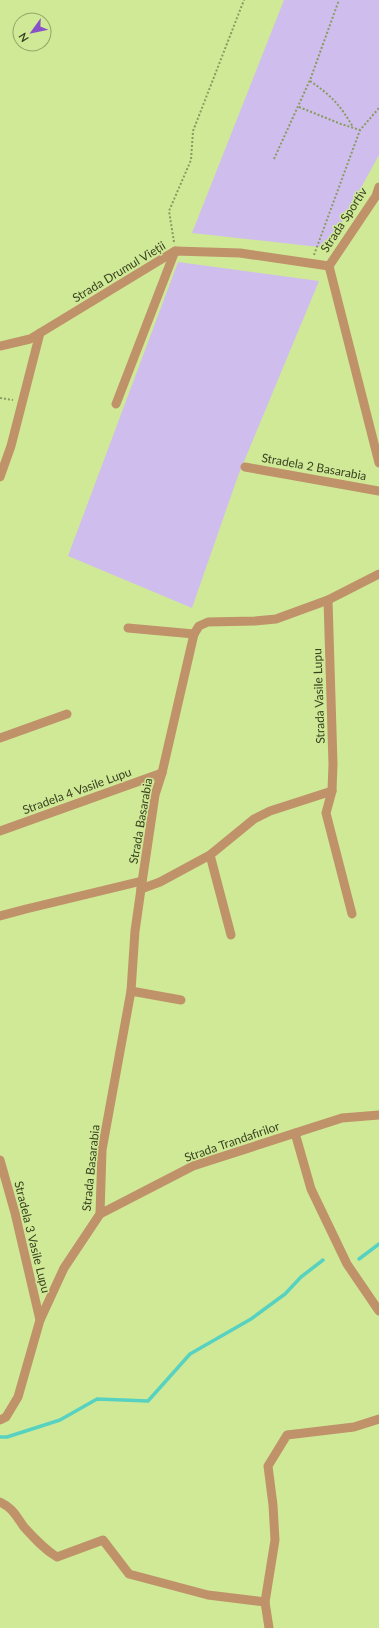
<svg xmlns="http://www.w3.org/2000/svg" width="379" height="1628" viewBox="0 0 379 1628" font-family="Lato,sans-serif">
<rect width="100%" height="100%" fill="#d0e997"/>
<g fill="#cfbded">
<path d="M284 0H379V155L328 248 192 233Z"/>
<path d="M178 262 319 281 238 476 192 608 68 556Z"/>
</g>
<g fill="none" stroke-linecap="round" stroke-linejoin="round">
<g stroke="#58d2c0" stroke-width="3.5">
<path d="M359 1259 379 1244"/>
<path d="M0 1437H7L60 1420 97 1399 148 1401 190 1354 251 1319 285 1294 301 1277 323 1260"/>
</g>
<g stroke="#8a9b60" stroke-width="2" stroke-dasharray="2 2" stroke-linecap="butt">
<path d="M310 81C331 95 340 105 353 127"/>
<path d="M299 107 341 124 360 130"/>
<path d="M274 159 310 80 339 0"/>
<path d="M174 242 169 211 191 160 193 131 244 0"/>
<path d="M314 255 360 130 379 108"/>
<path d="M0 398 13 400"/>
</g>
<g stroke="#bf926a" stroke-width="9">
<path d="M329 266 379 463"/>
<path d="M329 266 376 196 379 187"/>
<path d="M0 346 30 339 40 333 175 251 240 253 329 266"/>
<path d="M116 404 175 251"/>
<path d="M245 467 379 491"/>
<path d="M0 477 11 446 40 333"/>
<path d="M328 600 333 764 332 791 326 813 352 914"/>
<path d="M128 628 194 634"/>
<path d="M0 738 67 714"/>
<path d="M0 831 162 773"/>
<path d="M210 855 231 935"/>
<path d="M141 889 160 882 210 855 254 819 270 811 332 791"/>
<path d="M0 916 26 909 142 881"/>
<path d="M131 991 181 1000"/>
<path d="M295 1133 311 1189 347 1264 379 1311"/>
<path d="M0 1160 15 1213 40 1320"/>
<path d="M100 1214 193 1166 342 1118 379 1115"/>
<path d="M0 1420 6 1417 18 1397 40 1320 64 1268 100 1214 102 1150 131 991 135 931 141 889 155 795 162 773 194 634 199 626 208 622 255 621 276 619 328 600 379 574"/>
<path d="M0 1502C13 1508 16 1516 24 1527 34 1538 44 1549 57 1557L103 1540 129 1574 208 1595 265 1602"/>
<path d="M269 1628 265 1602 275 1540 273 1505 268 1466 287 1435 354 1427 379 1419"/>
</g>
</g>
<g text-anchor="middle" stroke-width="3" stroke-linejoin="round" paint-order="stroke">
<g font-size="12" fill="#384120" stroke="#d0e997">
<text transform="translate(344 220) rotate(-57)" y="4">Strada Sportiv</text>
<text transform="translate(119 272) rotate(-31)" y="4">Strada Drumul Vieții</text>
<text transform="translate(314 467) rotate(10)" y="4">Stradela 2 Basarabia</text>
<text transform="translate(319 696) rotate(-92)" y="4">Strada Vasile Lupu</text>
<text transform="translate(77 791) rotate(-20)" y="4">Stradela 4 Vasile Lupu</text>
<text transform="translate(141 821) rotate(-80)" y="4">Strada Basarabia</text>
<text transform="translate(232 1142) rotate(-19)" y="4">Strada Trandafirilor</text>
<text transform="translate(91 1168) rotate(-84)" y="4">Strada Basarabia</text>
<text transform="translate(32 1237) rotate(76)" y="4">Stradela 3 Vasile Lupu</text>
</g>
</g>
<g transform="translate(32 32) rotate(237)"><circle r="19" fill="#d0e997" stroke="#93a667"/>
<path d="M0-3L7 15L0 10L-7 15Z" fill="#8851c8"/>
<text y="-6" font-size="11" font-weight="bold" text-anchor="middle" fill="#384120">N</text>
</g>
</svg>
